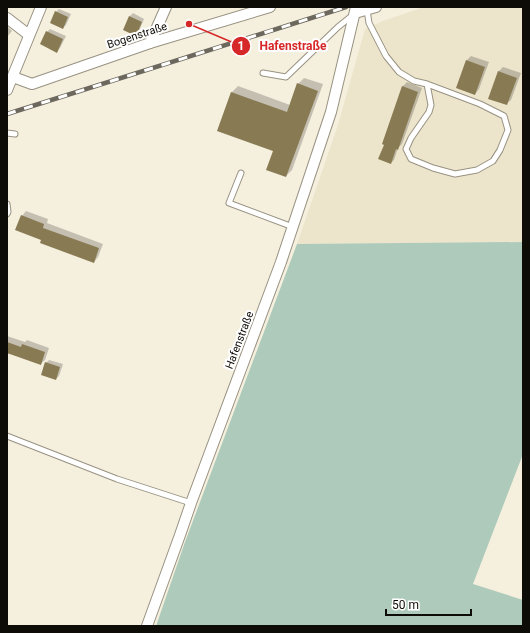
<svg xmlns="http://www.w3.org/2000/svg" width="530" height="633" viewBox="0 0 530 633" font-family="Roboto,sans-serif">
<rect width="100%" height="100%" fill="#f5efde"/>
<path fill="#ece4cb" d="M424 7H523V242L297 244 338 125 365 29 383 21Z"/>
<path fill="#adcabb" d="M523 242V454L473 584 523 600V626H156L185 542 297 244Z"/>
<g fill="#0003">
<path d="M59 9 71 14 66 25 63 28 56 12Z"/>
<path d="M133 13 144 19 139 31 136 34 124 29 130 16Z"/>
<path d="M7 26 12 31 7 37Z"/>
<path d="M50 29 66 36 60 48 57 51 47 32Z"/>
<path d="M471 56 489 62 479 89 475 94 467 60Z"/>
<path d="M503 67 521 73 511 100 506 104 498 72Z"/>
<path d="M304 78 323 84 292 170 286 176 274 151 218 130 232 92 238 86 290 105 298 84Z"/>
<path d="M407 82 422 88 402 144 398 148 394 160 391 163 402 87Z"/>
<path d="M26 211 48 219 47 223 103 244 98 257 94 262 42 239 22 216Z"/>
<path d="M7 336 25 342 27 340 49 348 45 360 40 364 9 353 7 356Z"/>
<path d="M49 360 63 364 59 376 56 379 46 363Z"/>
</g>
<g fill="#887a52">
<path d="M55 11 68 17 63 29 50 23Z"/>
<path d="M129 16 142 22 136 36 123 30Z"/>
<path d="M46 31 63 39 57 53 40 44Z"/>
<path d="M466 60 485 67 475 95 456 88Z"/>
<path d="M498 71 517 78 507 105 488 99Z"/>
<path d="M297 83 318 91 286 177 266 170 273 151 217 131 231 92 287 112Z"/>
<path d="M402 86 418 92 398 150 396 149 391 164 378 159 384 145 382 144Z"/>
<path d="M21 215 44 224 43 228 99 248 94 263 40 243 41 240 15 230Z"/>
<path d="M7 342 21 347 22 344 45 352 41 365 7 353Z"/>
<path d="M45 362 60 367 56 380 41 375Z"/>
</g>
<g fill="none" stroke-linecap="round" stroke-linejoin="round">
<defs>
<g id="lane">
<path d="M367 10 369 23 386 56 399 72 414 81 427 84 480 104 504 116 508 130 500 150 493 161 477 170 455 174 433 168 411 159 406 149 411 138 429 112 431 105 427 84"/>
<path d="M263 73 286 77 338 27 353 15"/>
<path d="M7 133 15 134"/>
<path d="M241 173 229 203 293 227"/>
<path d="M7 204 8 212 7 214"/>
<path d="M7 436 117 479 191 503"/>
</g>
<g id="street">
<path d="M355 13 376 7"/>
<path d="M7 18 29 35"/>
<path d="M150 43 166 7"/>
<path d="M13 77 32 84 150 43 270 7"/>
<path d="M7 90 41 7"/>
<path d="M147 626 180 535 191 503 281 262 331 112 356 7"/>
</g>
</defs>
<use href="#lane" stroke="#989282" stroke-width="7"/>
<use href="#street" stroke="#989282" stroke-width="12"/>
<use href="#lane" stroke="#fff" stroke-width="5"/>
<use href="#street" stroke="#fff" stroke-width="10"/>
<defs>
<path id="rail" d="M7 114 346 7"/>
</defs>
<use href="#rail" stroke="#6c685e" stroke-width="4.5"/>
<use href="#rail" stroke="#fff" stroke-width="3" stroke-dasharray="9" stroke-linecap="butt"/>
</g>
<g text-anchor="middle" stroke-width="4" stroke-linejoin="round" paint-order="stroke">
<g font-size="11" fill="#0e0c06" stroke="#fff">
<text transform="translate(137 35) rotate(-18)" y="4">Bogenstraße</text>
<text transform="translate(239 340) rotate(-69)" y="4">Hafenstraße</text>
</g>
</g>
<path fill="none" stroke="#d62828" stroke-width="1.5" d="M189 24L241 46"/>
<g fill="#d62828" stroke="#fff" stroke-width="1.5">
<circle cx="189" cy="24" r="4"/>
<circle cx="241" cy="46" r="10"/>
</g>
<g font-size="12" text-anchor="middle" font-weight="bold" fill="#fff">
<text x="241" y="50">1</text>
</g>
<g font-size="12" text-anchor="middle" font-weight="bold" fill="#d62828" stroke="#fff" stroke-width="4" stroke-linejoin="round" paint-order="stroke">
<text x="293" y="50">Hafenstraße</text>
</g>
<rect width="530" height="633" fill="none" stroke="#0e0c06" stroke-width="16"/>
<path d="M386 609v6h85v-6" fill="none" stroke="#0e0c06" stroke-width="2"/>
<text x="392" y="609" font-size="12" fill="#0e0c06" stroke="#ffffff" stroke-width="3" paint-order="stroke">50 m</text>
</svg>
